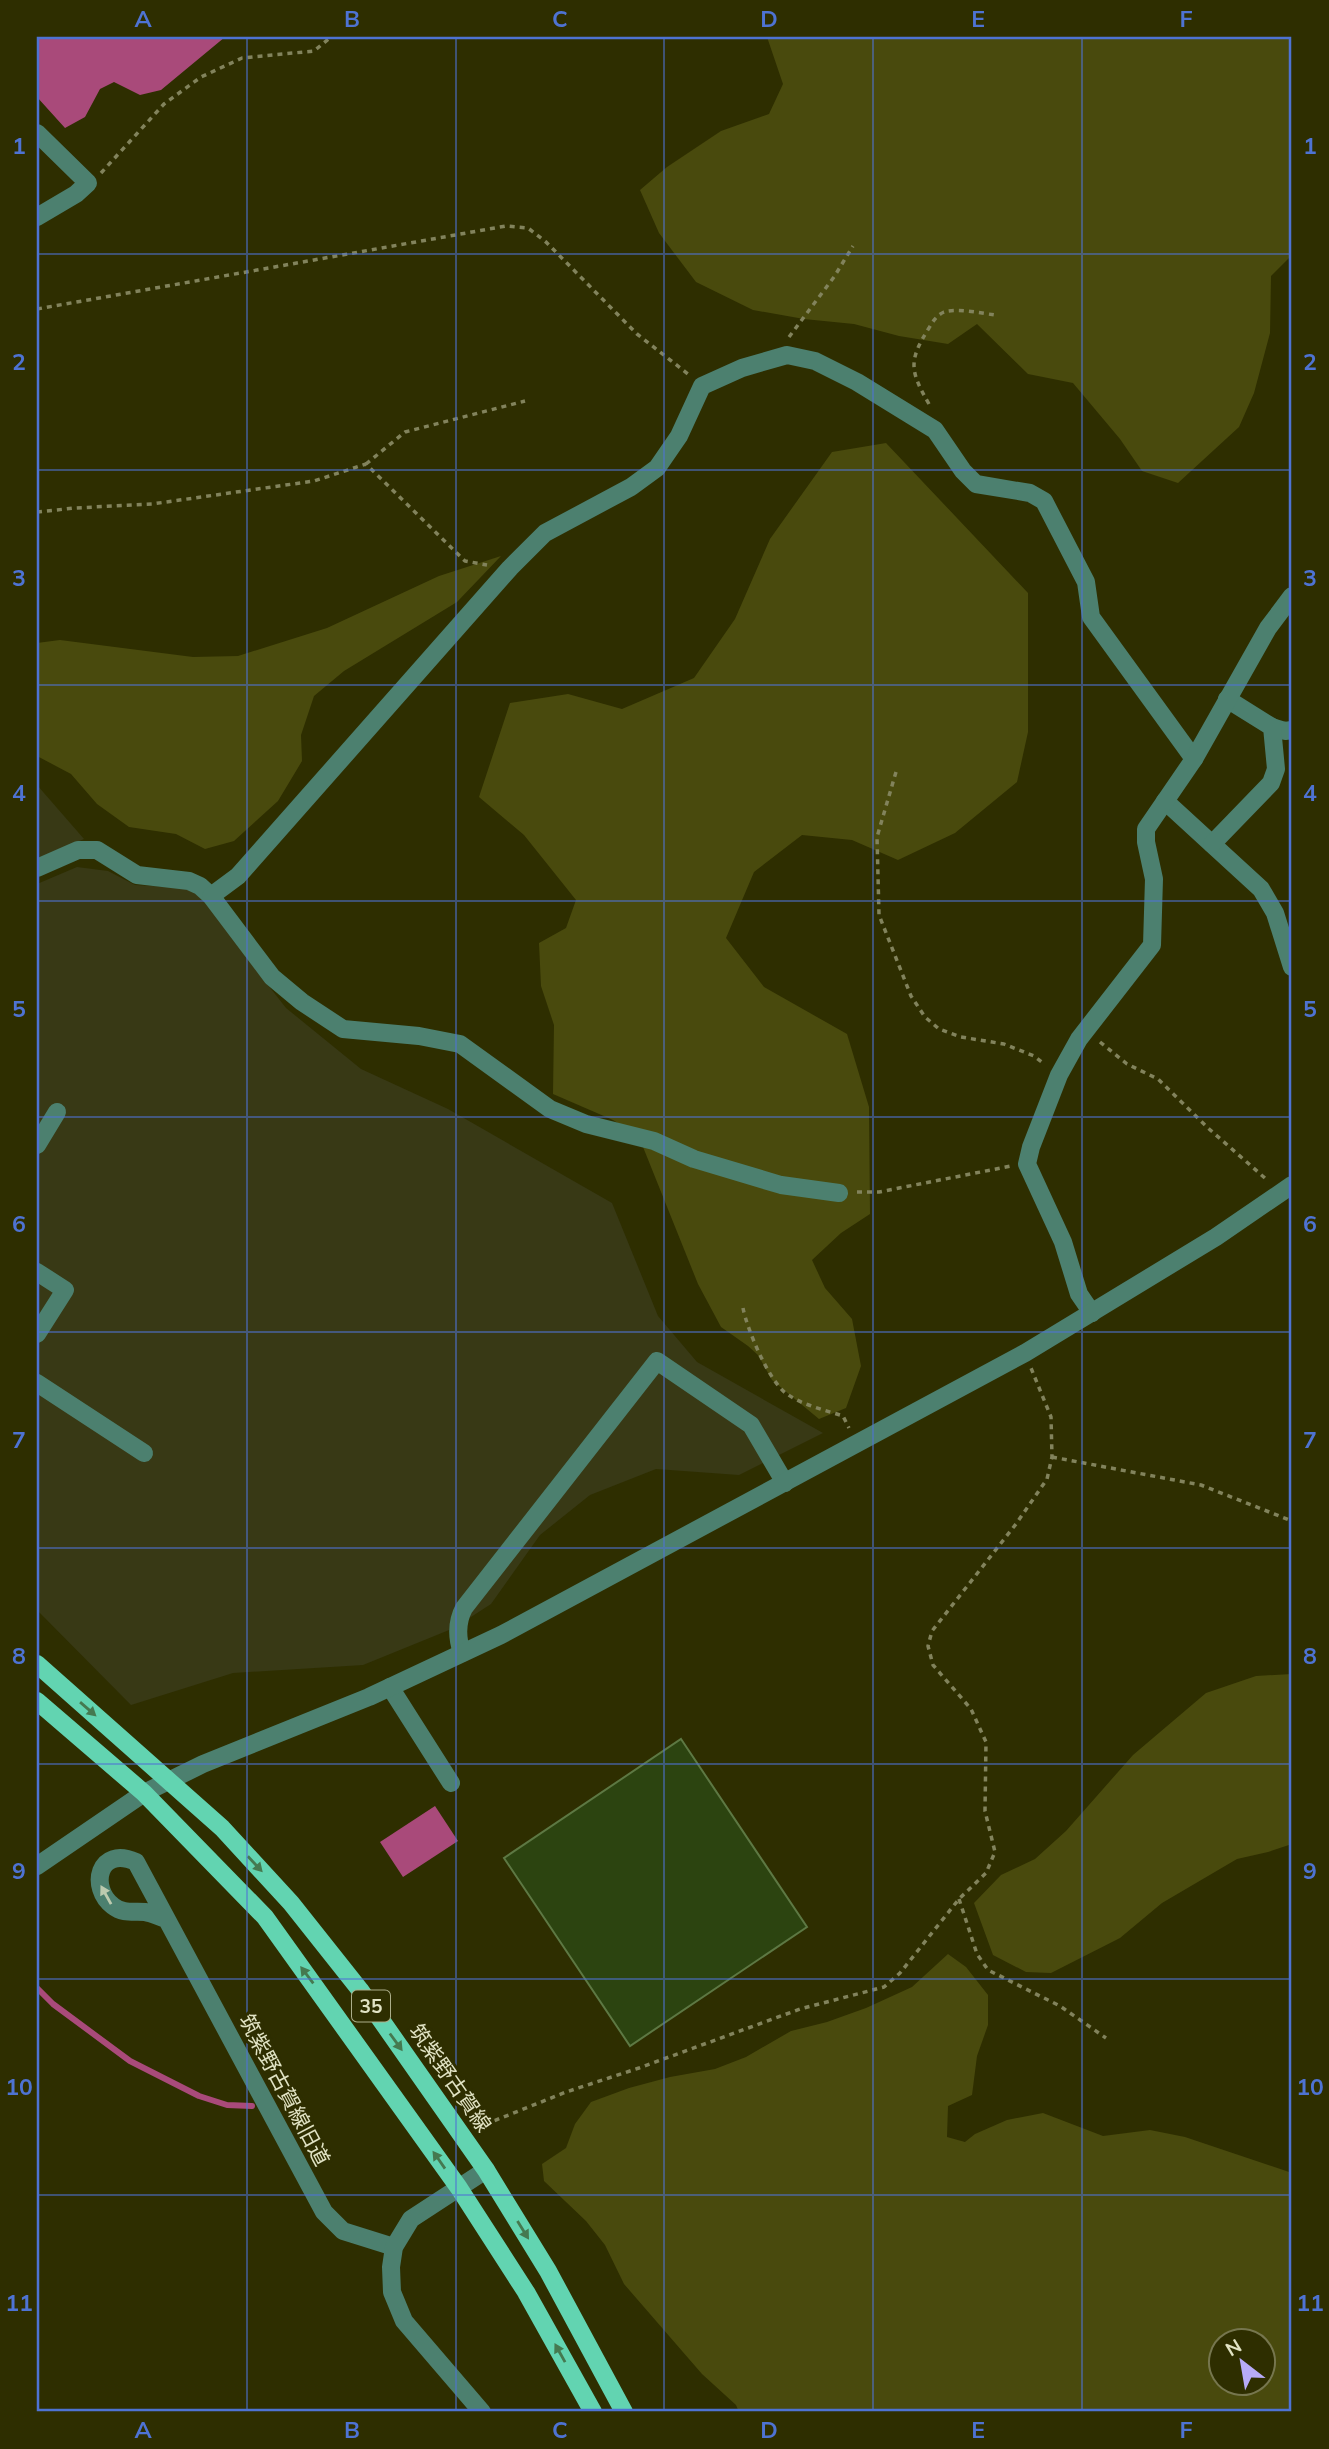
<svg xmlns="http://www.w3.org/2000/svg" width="1329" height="2449" viewBox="0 0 1329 2449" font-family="Mulish,'Noto Sans JP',sans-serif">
<rect width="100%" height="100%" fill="#2e2e00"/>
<g fill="#383915">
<path d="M37 785 84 839 37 859Z"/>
<path d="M77 867 108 871 135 885 189 888 220 915 253 966 286 1008 361 1069 448 1109 612 1203 658 1316 697 1362 823 1433 739 1475 656 1469 590 1495 540 1535 491 1604 454 1628 363 1665 233 1673 131 1705 37 1610V884Z"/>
</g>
<g fill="#494a0d" fill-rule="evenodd">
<path d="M767 37H1292V255L1271 276 1270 333 1254 393 1239 427 1178 483 1142 471 1120 439 1073 383 1028 374 977 324 948 344 899 336 854 324 804 319 753 310 696 282 659 233 640 190 667 167 721 131 769 114 783 84Z"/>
<path d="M886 443 1028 593V732L1017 782 955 833 898 860 852 840 802 835 754 872 726 938 764 987 847 1034 869 1107 870 1214 841 1233 812 1260 825 1288 852 1319 861 1366 846 1408 819 1419 772 1380 758 1355 748 1346 721 1327 698 1284 639 1137 613 1120 553 1094 554 1025 541 986 539 943 566 928 576 900 524 835 479 797 510 703 568 694 622 709 694 678 735 619 770 539 832 452Z"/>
<path d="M501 556 457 602 344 671 314 696 301 735 302 761 278 801 234 841 205 849 176 834 129 827 97 804 71 774 37 756V643L60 640 193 657 238 656 327 628 439 576Z"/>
<path d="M1292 1674V1844L1268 1852 1237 1859 1162 1903 1120 1938 1051 1973 1026 1972 993 1955 974 1903 1001 1875 1035 1859 1066 1831 1133 1755 1206 1693 1256 1676Z"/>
<path d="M948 1954 966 1967 988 1995V2025L977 2056 972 2095 948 2106 947 2137 965 2142 975 2134 1007 2120 1043 2113 1103 2136 1150 2130 1185 2137 1292 2173V2412H739L736 2405 702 2374 624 2284 605 2245 586 2221 544 2181 542 2164 566 2148 575 2124 591 2102 629 2088 670 2077 715 2069 746 2057 791 2031 827 2022 866 2008 912 1987ZM1220 2340H1262V2382H1220Z"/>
</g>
<g fill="#a94a7a">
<path d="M37 37H225L161 90 140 95 114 82 100 89 85 117 65 128 37 97Z"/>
<path d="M435 1806 458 1841 403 1877 380 1842Z"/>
</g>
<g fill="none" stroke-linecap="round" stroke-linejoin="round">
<path stroke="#a94a7a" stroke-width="6" d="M37 1988 53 2004 130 2061 199 2096 227 2105 252 2106"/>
</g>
<path fill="#2c4410" stroke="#5d7843" stroke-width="2" d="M681 1739 807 1927 630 2046 504 1858Z"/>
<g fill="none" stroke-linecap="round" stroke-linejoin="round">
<g stroke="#82835c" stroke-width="3.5" stroke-dasharray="5 5" stroke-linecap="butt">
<path d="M101 173 164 104 201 77 242 58 314 51 331 37"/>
<path d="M37 309 506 226 528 228 546 242 637 334 688 374"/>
<path d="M789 337 834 277 853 246"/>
<path d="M929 404C910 371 908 361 929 328 933 321 937 315 944 312 958 308 980 313 995 315"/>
<path d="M366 464 405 432 525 401"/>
<path d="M37 512 75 508 152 504 314 481 366 464 465 561 487 565"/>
<path d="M896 772 877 837 879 915 911 996 925 1017 939 1029 961 1037 1004 1044 1034 1056 1043 1063"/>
<path d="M1100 1042 1127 1064 1158 1079 1208 1128 1266 1179"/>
<path d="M857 1192H879L1011 1166"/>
<path d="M743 1308C747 1329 769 1382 787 1394 802 1405 825 1410 843 1416L849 1428"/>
<path d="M1052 1457 1201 1485 1292 1521"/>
<path d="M959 1899 977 1954 988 1970 1060 2006 1106 2038"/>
<path d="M476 2128 566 2092 639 2068 800 2009 884 1987 900 1973 959 1899 986 1873 995 1852 985 1811 986 1742 971 1709 933 1665 928 1646 932 1631 1016 1524 1047 1479 1052 1457 1051 1417 1031 1368"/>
</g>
<g stroke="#4c806f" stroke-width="18">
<path d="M37 133 88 183 76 194 37 217"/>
<path d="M1272 727 1285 731 1292 730"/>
<path d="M1165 801 1261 889 1275 913 1292 967"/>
<path d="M1212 844 1271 783 1276 769 1272 727 1227 699"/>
<path d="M37 868 78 850H97L137 875 189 881 200 886 211 896 272 977 302 1002 343 1029 419 1036 460 1044 550 1109 586 1124 654 1141 694 1159 781 1185 839 1193"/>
<path d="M211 896 238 876 510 568 545 533 631 487 657 468 679 436 702 386 742 368 787 355 815 361 857 382 935 430 963 471 976 484 1030 493 1044 501 1086 582 1091 617 1194 759"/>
<path d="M37 1145 57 1112"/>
<path d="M37 1272 65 1290 37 1334"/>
<path d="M1092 1313 1079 1294 1063 1242 1027 1164 1031 1147 1059 1075 1079 1039 1152 945 1154 879 1146 842V829L1194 759 1268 628 1292 596"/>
<path d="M37 1383 144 1453"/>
<path d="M462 1653C457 1638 456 1623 464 1608L657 1361 751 1425 785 1483"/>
<path d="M390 1687 451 1783"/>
<path d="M37 1866 144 1793 203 1764 369 1697 501 1635 1025 1353 1216 1237 1292 1185"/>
<path d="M166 1919C159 1917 152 1913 145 1912 134 1911 123 1914 113 1906 89 1888 98 1845 136 1862L324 2212 343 2231 394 2247"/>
<path d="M482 2412 404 2321 392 2292 391 2267 394 2247 411 2219 486 2170"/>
</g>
<g stroke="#62d4b1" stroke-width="18">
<path d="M37 1664 222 1828 291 1903 360 1990 486 2170 548 2271 624 2412"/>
<path d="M37 1701 144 1793 265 1917 459 2188 526 2292 593 2412"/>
</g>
</g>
<defs><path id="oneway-solid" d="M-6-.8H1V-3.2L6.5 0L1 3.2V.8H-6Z" transform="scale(1.75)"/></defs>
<g fill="#457950">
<use href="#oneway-solid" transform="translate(88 1709) rotate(41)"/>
<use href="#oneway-solid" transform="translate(255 1864) rotate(47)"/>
<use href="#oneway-solid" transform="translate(307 1975) rotate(-127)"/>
<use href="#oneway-solid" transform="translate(396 2042) rotate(54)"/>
<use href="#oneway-solid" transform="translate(439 2160) rotate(-125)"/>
<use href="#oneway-solid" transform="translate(523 2230) rotate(58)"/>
<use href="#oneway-solid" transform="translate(560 2353) rotate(-119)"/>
</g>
<use fill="#bccaaf" href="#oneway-solid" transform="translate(106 1895) rotate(-119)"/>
<path fill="none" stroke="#4e73d3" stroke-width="2" stroke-opacity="0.55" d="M247 37V2412M456 37V2412M664 37V2412M873 37V2412M1082 37V2412M37 254H1292M37 470H1292M37 685H1292M37 901H1292M37 1117H1292M37 1332H1292M37 1548H1292M37 1764H1292M37 1979H1292M37 2195H1292"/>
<g text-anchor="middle" stroke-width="6" stroke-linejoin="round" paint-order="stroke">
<rect fill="#2e2e00" stroke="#abad89" stroke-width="2" x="352" y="1990.5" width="38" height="31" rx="5"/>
<g font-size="19" font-weight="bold" fill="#e1e3c4">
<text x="371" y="2013">35</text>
</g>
<g font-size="21" fill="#e1e3c4" stroke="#2e2e00">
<text transform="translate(450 2078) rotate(55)" y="7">筑紫野古賀線</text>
<text transform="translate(284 2090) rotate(62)" y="7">筑紫野古賀線旧道</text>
</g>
</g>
<rect width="1329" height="2449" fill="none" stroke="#2e2e00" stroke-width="77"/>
<g transform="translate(1242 2362) rotate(329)"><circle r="33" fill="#2e2e00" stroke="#76764e" stroke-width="2"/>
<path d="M0-5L12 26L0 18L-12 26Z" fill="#b7abf8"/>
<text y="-10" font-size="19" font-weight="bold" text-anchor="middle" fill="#e1e3c4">N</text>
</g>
<rect x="38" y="38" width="1252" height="2372" fill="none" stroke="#4e73d3" stroke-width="2.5"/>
<g font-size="23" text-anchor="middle" font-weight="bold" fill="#4e73d3">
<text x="143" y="27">A</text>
<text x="352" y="27">B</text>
<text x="560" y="27">C</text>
<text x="769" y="27">D</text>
<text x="978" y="27">E</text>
<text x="1186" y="27">F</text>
<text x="19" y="154">1</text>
<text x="1310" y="154">1</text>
<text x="19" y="370">2</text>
<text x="1310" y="370">2</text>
<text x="19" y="586">3</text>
<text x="1310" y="586">3</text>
<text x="19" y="801">4</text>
<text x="1310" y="801">4</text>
<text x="19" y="1017">5</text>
<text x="1310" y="1017">5</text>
<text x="19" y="1232">6</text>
<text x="1310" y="1232">6</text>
<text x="19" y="1448">7</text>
<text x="1310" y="1448">7</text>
<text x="19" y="1664">8</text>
<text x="1310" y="1664">8</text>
<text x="19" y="1879">9</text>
<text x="1310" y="1879">9</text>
<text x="19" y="2095">10</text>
<text x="1310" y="2095">10</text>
<text x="19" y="2311">11</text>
<text x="1310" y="2311">11</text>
<text x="143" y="2438">A</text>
<text x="352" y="2438">B</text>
<text x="560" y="2438">C</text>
<text x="769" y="2438">D</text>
<text x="978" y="2438">E</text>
<text x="1186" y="2438">F</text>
</g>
</svg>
